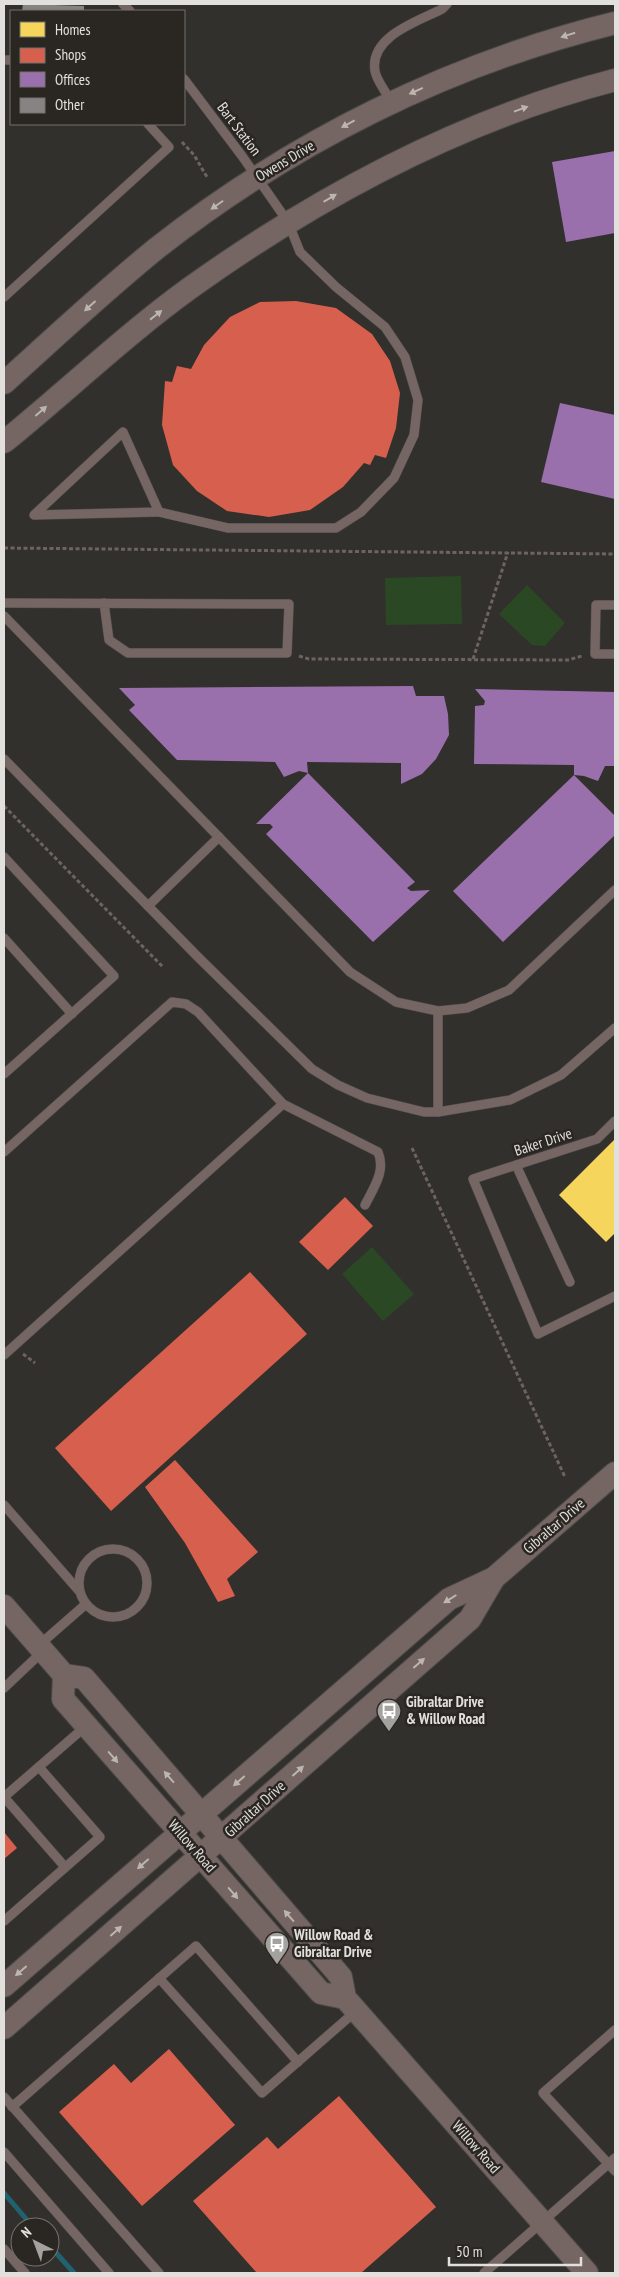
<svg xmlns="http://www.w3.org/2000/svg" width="619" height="2277" viewBox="0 0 619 2277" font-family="'PT Sans Narrow',sans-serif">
<rect width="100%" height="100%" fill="#32302d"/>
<g fill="#2a4823">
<path d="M461 576 462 624 386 625 385 578Z"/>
<path d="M527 585 565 623 545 646 532 645 499 614Z"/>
<path d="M372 1247 414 1294 383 1321 342 1274Z"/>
</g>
<path fill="#f6d55c" d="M615 1139V1233L606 1242 559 1195Z"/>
<g fill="#d6604d">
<path d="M296 301 336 308 372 334 390 361 400 393 396 428 386 458 375 455 370 465 364 463 343 487 310 510 269 517 227 511 197 491 173 465 162 425 165 381 172 382 177 366 191 369 204 345 230 317 260 302Z"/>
<path d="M345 1197 373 1226 328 1270 299 1242Z"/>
<path d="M250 1272 307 1334 111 1511 55 1448Z"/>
<path d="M175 1460 258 1552 227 1579 235 1596 218 1602 185 1543 145 1487Z"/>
<path d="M4 1832 17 1848 4 1859Z"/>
<path d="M169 2049 235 2125 142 2206 59 2112 114 2064 131 2083Z"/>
<path d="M339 2096 436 2207 361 2273H257L193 2201 267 2137 278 2149Z"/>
</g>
<g fill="#9970ab">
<path d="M615 151V233L566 242 552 162Z"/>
<path d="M560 403 615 415V499L541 482Z"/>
<path d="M413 686 416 696H444L448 714 449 735 436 759 422 774 401 784V763L307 762 308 773 299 771 284 777 275 762 177 760 129 710 135 705 119 688Z"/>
<path d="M475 689 615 692V766H605L598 781 584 776 574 775V765L474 764 475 706 484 705 485 701Z"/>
<path d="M308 773 415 882 407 888 411 891 430 890 373 942 266 834 273 827 270 824H256Z"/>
<path d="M574 775 615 816V835L503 942 453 891Z"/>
</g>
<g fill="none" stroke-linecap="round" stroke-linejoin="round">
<g stroke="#216270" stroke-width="5">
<path d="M4 2193 33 2227"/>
<path d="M50 2246 74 2273"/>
</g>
</g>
<path fill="#868382" d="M23 4 84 6V11H22Z"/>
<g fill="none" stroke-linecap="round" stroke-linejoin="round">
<defs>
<g id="service">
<path d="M123 4 130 11"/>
<path d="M4 60H11"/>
<path d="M391 102C387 93 376 80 375 71 369 36 419 21 442 9L447 4"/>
<path d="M4 297 169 147 148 124"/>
<path d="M123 432 159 512 34 515Z"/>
<path d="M159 512 228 528H336L361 512 394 478 414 435 418 400 405 357 385 327 336 287 300 252 288 222 242 156 184 79"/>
<path d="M4 603 289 604 287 653H128L109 640 104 603"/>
<path d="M615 605H596L595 654H615"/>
<path d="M4 616 350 972 396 1002 438 1011 467 1008 509 990 615 890"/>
<path d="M4 759 198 957 312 1069 338 1085 367 1098 424 1112H438L510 1100 561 1075 615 1028"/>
<path d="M4 857 114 976 4 1074"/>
<path d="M148 906 219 837"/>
<path d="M4 938 72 1014"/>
<path d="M438 1011V1112"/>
<path d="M615 1121 597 1139 473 1179 538 1334 615 1296"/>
<path d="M4 1152 172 1002 186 1004 198 1012 283 1104 378 1152C386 1171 374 1187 365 1205"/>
<path d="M516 1165 570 1282"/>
<path d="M4 1355 283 1104"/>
<path d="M4 1505 80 1592"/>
<circle cx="113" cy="1583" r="34"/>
<path d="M38 1646 86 1604"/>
<path d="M4 1688 42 1652"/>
<path d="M65 1867 4 1797 86 1726"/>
<path d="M4 1921 100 1837 39 1767"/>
<path d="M159 1978 262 2093 356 2011"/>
<path d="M615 2030 543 2093 615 2171"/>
<path d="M4 2097 159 2273"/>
<path d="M12 2107 196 1946 298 2062"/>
<path d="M4 2152 109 2273"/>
<path d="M4 2249 25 2273"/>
<path d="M484 2273 615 2158"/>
</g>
<g id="tertiary">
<path d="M4 383C54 338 104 291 157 248 292 142 448 64 615 23"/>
<path d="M4 442C67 391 125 335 190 288 320 195 460 120 615 80"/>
<path d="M4 1606 64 1675 84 1678 341 1977 345 1998 587 2273"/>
<path d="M64 1675 63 1699 321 1993 345 1998"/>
<path d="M4 1986 449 1599 494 1578 615 1473"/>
<path d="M4 2028 470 1619 494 1578"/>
</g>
</defs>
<use href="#service" stroke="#4d4c4a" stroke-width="10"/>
<use href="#tertiary" stroke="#4d4c4a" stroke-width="24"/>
<g stroke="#6e6361" stroke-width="3" stroke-dasharray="4 2.5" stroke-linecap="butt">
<path d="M182 142 194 155 207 177"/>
<path d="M4 548 615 554"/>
<path d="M299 656 309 659 568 660 582 656"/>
<path d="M473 659 508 552"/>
<path d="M4 806 163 967"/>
<path d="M412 1148 565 1477"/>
<path d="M23 1354 35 1363"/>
</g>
<use href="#service" stroke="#756563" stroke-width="9"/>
<use href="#tertiary" stroke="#756563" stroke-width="22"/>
</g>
<defs><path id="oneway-solid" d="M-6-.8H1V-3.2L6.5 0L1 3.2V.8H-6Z" transform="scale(1.25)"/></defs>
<g fill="#bcb5b2">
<use href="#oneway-solid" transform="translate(568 35) rotate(163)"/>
<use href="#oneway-solid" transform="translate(416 91) rotate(156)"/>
<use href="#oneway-solid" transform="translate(521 109) rotate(-20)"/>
<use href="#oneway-solid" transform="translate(348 124) rotate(152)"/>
<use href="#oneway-solid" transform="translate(330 198) rotate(-31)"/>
<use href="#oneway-solid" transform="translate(217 205) rotate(145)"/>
<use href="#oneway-solid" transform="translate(90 306) rotate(138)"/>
<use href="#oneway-solid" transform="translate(156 315) rotate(-38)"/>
<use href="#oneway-solid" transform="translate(41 411) rotate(-41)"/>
<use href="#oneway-solid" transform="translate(450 1599) rotate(148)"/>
<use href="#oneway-solid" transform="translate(419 1663) rotate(-41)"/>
<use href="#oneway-solid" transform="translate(113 1757) rotate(49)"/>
<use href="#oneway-solid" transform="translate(298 1771) rotate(-42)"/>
<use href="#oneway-solid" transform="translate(169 1777) rotate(-131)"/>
<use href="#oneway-solid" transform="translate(239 1781) rotate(139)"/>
<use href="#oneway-solid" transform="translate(143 1864) rotate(139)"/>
<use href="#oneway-solid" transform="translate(233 1893) rotate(49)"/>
<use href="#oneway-solid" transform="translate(289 1916) rotate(-131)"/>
<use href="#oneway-solid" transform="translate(116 1931) rotate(-41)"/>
<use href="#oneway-solid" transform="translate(21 1971) rotate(139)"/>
</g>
<defs>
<symbol id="bus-pin" viewBox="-11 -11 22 30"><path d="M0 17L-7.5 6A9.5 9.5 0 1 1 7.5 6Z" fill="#a4a29f" stroke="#2a2622"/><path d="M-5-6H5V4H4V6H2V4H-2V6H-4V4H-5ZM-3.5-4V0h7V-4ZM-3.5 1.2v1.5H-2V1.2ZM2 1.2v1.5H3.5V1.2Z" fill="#fff"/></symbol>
</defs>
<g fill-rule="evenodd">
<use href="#bus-pin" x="375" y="1697" width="28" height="38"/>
<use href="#bus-pin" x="263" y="1930" width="28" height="38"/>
</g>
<g text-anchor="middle" stroke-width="5" stroke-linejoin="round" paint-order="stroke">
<g font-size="15" fill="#e2e0dd" stroke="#2a2622">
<text transform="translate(239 129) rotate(53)" y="5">Bart Station</text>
<text transform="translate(285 161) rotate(-31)" y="5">Owens Drive</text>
<text transform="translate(543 1142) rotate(-18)" y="5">Baker Drive</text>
<text transform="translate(554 1526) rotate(-41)" y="5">Gibraltar Drive</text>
<text transform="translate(255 1809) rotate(-42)" y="5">Gibraltar Drive</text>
<text transform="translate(192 1846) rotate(49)" y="5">Willow Road</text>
<text transform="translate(476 2147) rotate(49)" y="5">Willow Road</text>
</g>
<g font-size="15" font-weight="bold" fill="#e2e0dd" stroke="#2a2622" text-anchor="start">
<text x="406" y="1707">Gibraltar Drive<tspan x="406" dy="17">&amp; Willow Road</tspan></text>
<text x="294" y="1940">Willow Road &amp;<tspan x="294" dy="17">Gibraltar Drive</tspan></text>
</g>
</g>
<rect width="619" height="2277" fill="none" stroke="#e2e0dd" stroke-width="10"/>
<rect x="10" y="10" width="175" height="115" fill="#2a2622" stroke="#74706d"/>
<rect x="20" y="22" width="25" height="15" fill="#f6d55c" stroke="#74706d"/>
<text x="55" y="35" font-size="15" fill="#e2e0dd">Homes</text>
<rect x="20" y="48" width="25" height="15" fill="#d6604d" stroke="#74706d"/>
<text x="55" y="60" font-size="15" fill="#e2e0dd">Shops</text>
<rect x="20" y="72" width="25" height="15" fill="#9970ab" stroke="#74706d"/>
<text x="55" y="85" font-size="15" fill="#e2e0dd">Offices</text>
<rect x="20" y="98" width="25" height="15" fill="#868382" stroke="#74706d"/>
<text x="55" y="110" font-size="15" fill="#e2e0dd">Other</text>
<g transform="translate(35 2242) rotate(318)"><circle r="24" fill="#2a2622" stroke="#74706d"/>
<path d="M0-4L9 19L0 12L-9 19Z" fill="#a4a29f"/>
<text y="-8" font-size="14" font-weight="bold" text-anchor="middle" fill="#e2e0dd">N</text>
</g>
<path d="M449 2257v8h132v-8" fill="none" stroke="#e2e0dd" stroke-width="2.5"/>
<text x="456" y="2257" font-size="15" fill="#e2e0dd" stroke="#2a2622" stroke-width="4" paint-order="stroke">50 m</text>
</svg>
